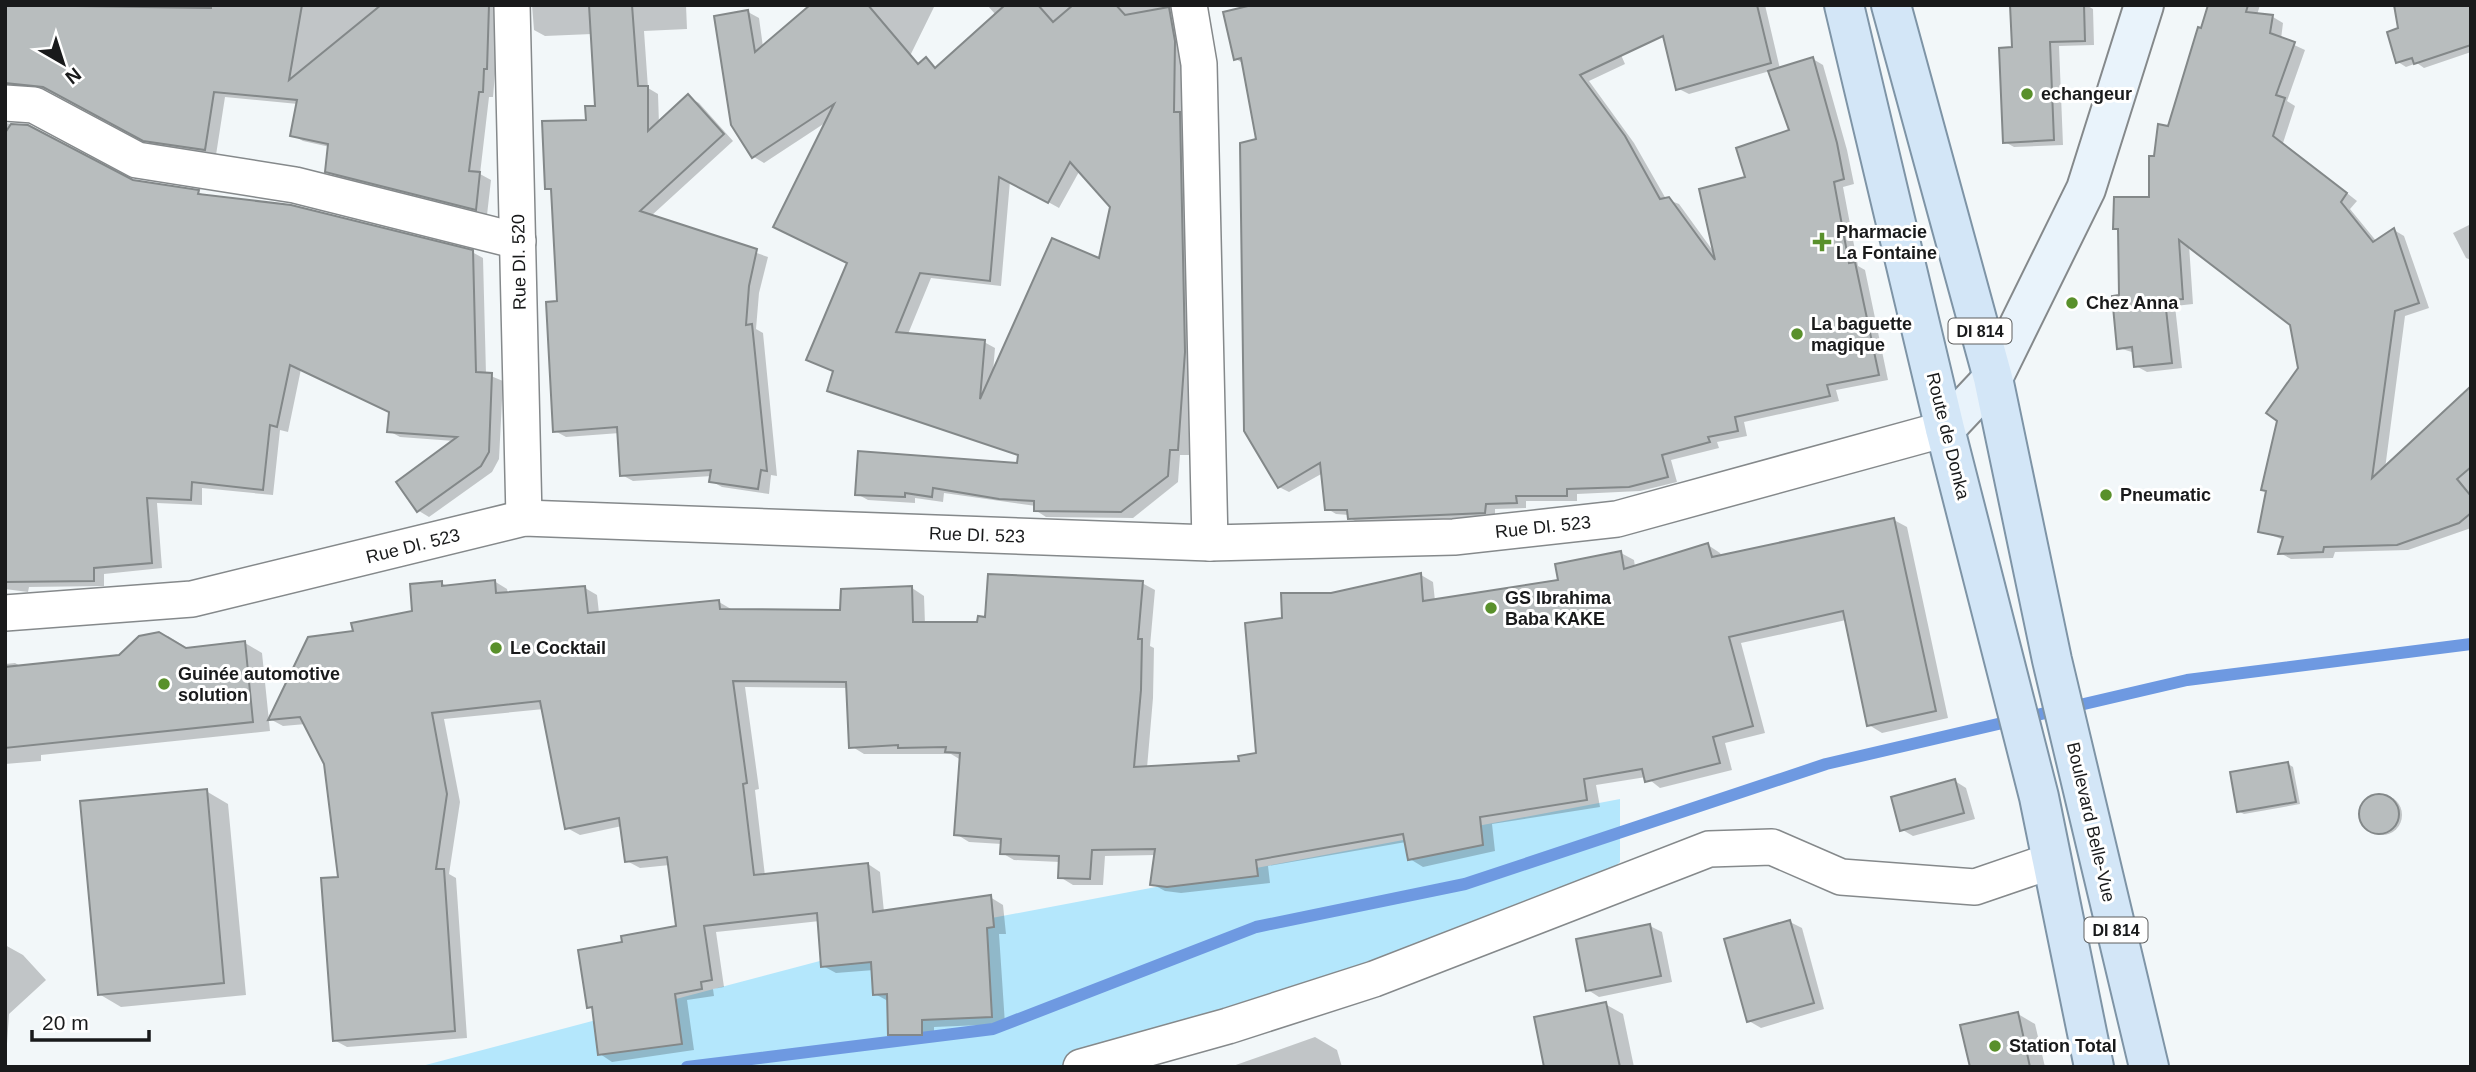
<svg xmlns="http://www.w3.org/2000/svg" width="2476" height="1072" viewBox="0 0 2476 1072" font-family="Helvetica,sans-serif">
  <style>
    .green { fill: #b4e7fc }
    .shadow { fill: #0003; fill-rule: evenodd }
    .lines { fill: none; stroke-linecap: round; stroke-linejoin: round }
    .stream { stroke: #6e99e1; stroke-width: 12 }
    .building { fill: #b8bdbe; stroke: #838889; stroke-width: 2; fill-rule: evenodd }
    .minor-casing { stroke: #85898b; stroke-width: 38 }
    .secondary-casing { stroke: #85898b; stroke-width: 42 }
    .primary-casing { stroke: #7e94a6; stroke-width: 42 }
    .minor { stroke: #fff; stroke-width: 35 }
    .secondary { stroke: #e9f3fb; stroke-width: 38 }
    .primary { stroke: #d3e6f7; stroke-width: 38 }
    .poi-dot { fill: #59902b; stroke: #fff; stroke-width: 2.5 }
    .labels { text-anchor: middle; stroke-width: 6; stroke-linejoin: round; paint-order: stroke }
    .shield { fill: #fff; stroke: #5e5f5f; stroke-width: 2 }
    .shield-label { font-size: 16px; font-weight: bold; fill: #191a1b }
    .poi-label { font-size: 18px; font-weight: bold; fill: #191a1b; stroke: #fff; text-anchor: start }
    .street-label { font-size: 18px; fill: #191a1b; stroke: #fff }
  </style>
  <rect width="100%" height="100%" fill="#f2f7f9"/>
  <polygon class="green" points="1620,799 1620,862 1549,920 1081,1067 418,1067 960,924"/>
  <g class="shadow">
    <polygon points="5,5 135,5 232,11 228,5 504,5 498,74 495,74 493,97 489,97 480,174 491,180 487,215 338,177 327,171 330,147 303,141 292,135 298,104 225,97 216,155 156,146 49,90 8,90 5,93"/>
    <polygon points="532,5 686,5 687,29 644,31 648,88 658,94 659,124 688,97 699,103 733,141 651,216 768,257 759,293 756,329 763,333 777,476 771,475 769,494 722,487 711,481 712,476 633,481 622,475 620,433 566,437 555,431 558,303 553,192 547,188 597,108 592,34 545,36 534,30"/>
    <path d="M 814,5 L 935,5 L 878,121 L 996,15 L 987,5 L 1182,5 L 1196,359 L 1189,455 L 1180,455 L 1178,482 L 1133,518 L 1046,517 L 1035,510 L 1036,506 L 944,493 L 943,502 L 915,498 L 915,503 L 868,500 L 857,494 L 1018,464 L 1020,456 L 829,391 L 835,372 L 849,263 L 828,121 L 764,163 L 754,157 L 748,12 L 759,18 L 763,47 ZM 1080,170 L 1112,207 L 1101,261 L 993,372 L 995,348 L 984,342 L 908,334 L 931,278 L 1001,286 L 1010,181 L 1059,208 Z"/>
    <polygon points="1259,5 1599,5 1625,64 1589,81 1634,143 1666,199 1679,204 1716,255 1747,178 1791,131 1770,71 1689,94 1679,89 1654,5 1765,5 1780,69 1813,59 1823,65 1847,150 1854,184 1843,187 1858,266 1865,270 1888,380 1836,390 1839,401 1744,422 1747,436 1717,442 1719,448 1671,460 1677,482 1640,491 1577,494 1577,501 1526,501 1526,508 1495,509 1495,518 1360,524 1350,518 1349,515 1336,514 1326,508 1323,473 1289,492 1279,487 1258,140 1244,64 1236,59"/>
    <polygon points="2012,5 2086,5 2093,9 2094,45 2059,46 2063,145 2014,147 2005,142 2014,49"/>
    <polygon points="2209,5 2260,5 2257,15 2273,17 2283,23 2281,39 2305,50 2287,101 2295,106 2283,143 2357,201 2350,209 2377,242 2394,230 2404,236 2429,308 2405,316 2385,469 2471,388 2471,528 2408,550 2335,552 2333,558 2291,559 2280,553 2284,540 2260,531 2300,368 2291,324 2189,245 2193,304 2175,306 2182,368 2147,372 2136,366 2135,353 2119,348 2120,231 2115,228 2150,199 2155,158 2169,127"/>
    <polygon points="2471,43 2471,52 2424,68 2417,63 2406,67 2398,62"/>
    <polygon points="5,123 28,126 133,181 198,192 206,196 472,252 483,258 486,374 503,381 499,459 492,472 429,517 419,511 454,441 400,437 389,431 391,412 301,369 288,432 280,430 273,495 202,488 202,505 157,503 162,568 104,574 104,586 29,587 28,592 5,589"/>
    <polygon points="2471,224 2471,260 2466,258 2453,233"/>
    <polygon points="1894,520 1907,527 1948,718 1882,733 1869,725 1846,620 1741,643 1765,733 1725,743 1732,770 1660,788 1646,777 1596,785 1600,807 1492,824 1495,851 1423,867 1410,859 1406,842 1268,866 1270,883 1181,893 1165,891 1152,884 1156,855 1105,856 1103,885 1073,885 1060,877 1060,862 1014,860 1002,853 1002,844 969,842 956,834 961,760 951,754 864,754 851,746 848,688 745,687 759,789 755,790 765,876 868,864 880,872 884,912 990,897 1003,905 1006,934 999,934 1005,1024 934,1027 934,1041 902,1042 889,1034 888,1001 875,994 874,970 836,973 823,966 820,921 716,932 724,987 713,989 714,996 687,1000 694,1050 612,1062 600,1054 594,1010 589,1007 624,944 678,928 670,865 640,868 627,861 622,826 580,835 567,828 544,709 444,719 460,802 449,874 456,878 467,1038 347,1047 334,1040 340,878 326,763 306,724 283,726 270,719 356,633 414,613 442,583 448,587 494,581 507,589 508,594 585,588 597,595 599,613 719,602 731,609 841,611 912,588 924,596 925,624 979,624 987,619 1142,583 1155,590 1150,646 1154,648 1153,698 1147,768 1241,763 1257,755 1283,620 1332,595 1421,575 1433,582 1435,601 1561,581 1621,553 1634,560 1635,567 1708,545 1720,553 1722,557"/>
    <polygon points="149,634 168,636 189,649 245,643 262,653 270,731 41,755 41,761 5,764 5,664 15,663 22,667 120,657"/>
    <polygon points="2288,764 2293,767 2300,804 2244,814 2238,811"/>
    <polygon points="1955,781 1966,788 1975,819 1913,836 1901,829"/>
    <polygon points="206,791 228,804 246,995 121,1007 99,994"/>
    <circle cx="2382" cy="815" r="20"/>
    <polygon points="1790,922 1802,928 1824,1009 1761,1028 1749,1021"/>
    <polygon points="1650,926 1662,932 1672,982 1599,997 1588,990"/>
    <polygon points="5,945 23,955 46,980 9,1014 6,1059"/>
    <polygon points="1605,1004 1623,1014 1634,1067 1546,1067"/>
    <polygon points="2018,1014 2035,1024 2045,1067 1972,1067"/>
    <polygon points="1315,1037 1337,1050 1342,1067 1230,1067"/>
  </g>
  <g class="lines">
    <polyline class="stream" points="687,1067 993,1029 1256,927 1465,884 1826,764 2187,680 2471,644"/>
  </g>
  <g class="building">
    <polygon points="5,5 211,8 211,5 302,5 289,80 381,5 489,5 487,69 484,69 483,92 479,92 469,171 480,172 476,210 325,172 328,144 290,136 297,100 214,92 205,150 143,141 43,87 5,83"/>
    <polygon points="589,5 632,5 638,86 648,86 648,131 688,94 724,134 640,211 757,249 749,286 746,325 752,324 767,471 761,470 758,489 709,482 711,470 620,476 617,427 553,432 546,302 557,301 551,189 545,189 542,121 586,120 585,106 595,106"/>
    <path d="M 810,5 L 868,5 L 918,64 L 926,57 L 935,68 L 1005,5 L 1038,5 L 1053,22 L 1073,5 L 1116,5 L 1125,15 L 1169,7 L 1175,41 L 1174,112 L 1180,112 L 1185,352 L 1178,450 L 1170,450 L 1168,476 L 1121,512 L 1034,511 L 1034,501 L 999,499 L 933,488 L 932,497 L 905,493 L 905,497 L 855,495 L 858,451 L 1017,463 L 1018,455 L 827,391 L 833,371 L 806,360 L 847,263 L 773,227 L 834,104 L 752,158 L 731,125 L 714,16 L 748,10 L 755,52 ZM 1070,162 L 1110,207 L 1099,258 L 1052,238 L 980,399 L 985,340 L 896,332 L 920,273 L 990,281 L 999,177 L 1048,203 Z"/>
    <polygon points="1252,5 1757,5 1771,63 1676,90 1663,36 1580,75 1625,136 1660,199 1669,197 1715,260 1699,189 1745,177 1736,148 1789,130 1768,71 1813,57 1837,143 1844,179 1834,182 1849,263 1855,262 1879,375 1827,385 1830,396 1735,417 1738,431 1708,437 1710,442 1662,455 1668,477 1629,487 1567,489 1567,496 1516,496 1517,503 1486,504 1485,513 1348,519 1347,510 1325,510 1320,463 1278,488 1244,431 1240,143 1256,139 1241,58 1234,60 1223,12"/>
    <polygon points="2010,5 2084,5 2085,41 2050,42 2054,140 2003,143 1999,48 2012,47"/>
    <polygon points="2208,5 2248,5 2246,12 2273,15 2270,33 2295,42 2276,95 2285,98 2273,136 2347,193 2341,202 2373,242 2394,228 2419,303 2395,311 2372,478 2471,386 2471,467 2457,479 2471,496 2471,513 2459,523 2397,545 2324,547 2323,552 2278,554 2283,537 2258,532 2266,491 2261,490 2277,421 2266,413 2298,368 2290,325 2179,240 2183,299 2165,300 2172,363 2134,367 2132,347 2117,349 2112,296 2119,295 2118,229 2113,229 2114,197 2149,197 2149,156 2154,156 2158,124 2168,126 2198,27 2201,28"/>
    <polygon points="2394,5 2471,5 2471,45 2414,64 2412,58 2396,63 2387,32 2398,28"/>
    <polygon points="11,124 28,125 133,180 199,190 198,194 291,205 473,250 476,372 492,373 489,452 481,466 417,512 396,482 457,437 387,432 389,412 290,365 277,427 270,425 263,490 192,482 191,500 147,498 152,563 94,568 94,581 5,582 5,133"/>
    <polygon points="1894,518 1936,711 1867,726 1843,611 1729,637 1753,726 1713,737 1720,763 1645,782 1642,769 1584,779 1587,800 1480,817 1483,845 1408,860 1403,834 1256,860 1258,876 1167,887 1150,885 1155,849 1092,850 1090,879 1058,878 1059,856 1000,854 1001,839 954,835 960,753 945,752 946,747 898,748 898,745 849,748 846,682 733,681 747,783 743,784 754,875 868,863 873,912 991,895 994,927 987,928 992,1017 922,1020 922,1035 888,1035 887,994 873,995 871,962 821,967 817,913 704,926 712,980 701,982 702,989 675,994 682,1044 598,1055 592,1007 587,1008 578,950 622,942 621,936 676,926 667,857 625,862 619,818 565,829 540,701 432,713 447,794 436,869 444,869 455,1031 333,1041 321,878 338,877 324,764 300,717 268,720 308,637 353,631 351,623 412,611 410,584 442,581 442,586 495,580 496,593 585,586 588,613 719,600 720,609 840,610 841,589 912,586 913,622 977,622 978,616 985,617 988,574 1143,581 1138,639 1142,639 1141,690 1134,767 1239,761 1238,756 1256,753 1245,623 1282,618 1281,593 1331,593 1421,573 1423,601 1558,580 1555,564 1621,551 1624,569 1708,543 1712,557"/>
    <polygon points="159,632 186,648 245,641 253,722 5,748 5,667 119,655 139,636"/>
    <polygon points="2288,762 2296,802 2237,812 2230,772"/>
    <polygon points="1955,779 1964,813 1900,831 1891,797"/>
    <polygon points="207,789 224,983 98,995 80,801"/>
    <circle cx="2379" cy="814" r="20"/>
    <polygon points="1790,920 1814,1003 1747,1022 1724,939"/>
    <polygon points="1650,924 1661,976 1586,991 1576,939"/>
    <polygon points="1606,1002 1620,1067 1544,1067 1534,1017"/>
    <polygon points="2018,1012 2030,1067 1970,1067 1960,1025"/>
  </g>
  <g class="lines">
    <defs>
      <g id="minor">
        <polyline points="512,5 524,518"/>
        <polyline points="1189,5 1199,64 1210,543"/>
        <polyline points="5,103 34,105 137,160 295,185 518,241"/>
        <polyline points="5,613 192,599 524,518 1210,543 1454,537 1617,519 1945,429"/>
        <polyline points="1081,1067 1228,1026 1374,979 1709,849 1772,847 1841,877 1975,887 2051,861"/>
      </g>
      <polyline id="secondary" points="1945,429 1993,378 2086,189 2144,5"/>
      <g id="primary">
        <polyline points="1844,5 1945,429 2039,797 2094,1067"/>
        <polyline points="1891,5 1993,378 2052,660 2149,1067"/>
      </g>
    </defs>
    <use href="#minor" class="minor-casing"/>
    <use href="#secondary" class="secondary-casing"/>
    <use href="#primary" class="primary-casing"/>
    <use href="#minor" class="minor"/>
    <use href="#secondary" class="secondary"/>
    <use href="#primary" class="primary"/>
  </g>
  <g class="poi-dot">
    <circle cx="2027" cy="94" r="7"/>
    <path d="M1818.5 231.5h7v7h7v7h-7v7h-7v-7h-7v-7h7z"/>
    <circle cx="2072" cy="303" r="7"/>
    <circle cx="1797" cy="334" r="7"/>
    <circle cx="2106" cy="495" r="7"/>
    <circle cx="1491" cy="608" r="7"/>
    <circle cx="496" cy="648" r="7"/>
    <circle cx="164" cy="684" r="7"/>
    <circle cx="1995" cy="1046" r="7"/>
  </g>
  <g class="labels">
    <g class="shield">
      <rect x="1948.5" y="318.5" width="63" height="25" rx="5"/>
      <rect x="2084.5" y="917.5" width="63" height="25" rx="5"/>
    </g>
    <g class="shield-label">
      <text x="1980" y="337">DI 814</text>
      <text x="2116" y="936">DI 814</text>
    </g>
    <g class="poi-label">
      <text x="2041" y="100">echangeur</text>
      <text x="1836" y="238">Pharmacie<tspan x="1836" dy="21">La Fontaine</tspan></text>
      <text x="2086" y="309">Chez Anna</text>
      <text x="1811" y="330">La baguette<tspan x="1811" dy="21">magique</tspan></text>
      <text x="2120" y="501">Pneumatic</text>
      <text x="1505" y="604">GS Ibrahima<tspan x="1505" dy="21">Baba KAKE</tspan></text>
      <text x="510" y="654">Le Cocktail</text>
      <text x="178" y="680">Guinée automotive<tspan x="178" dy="21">solution</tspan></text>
      <text x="2009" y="1052">Station Total</text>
    </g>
    <g class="street-label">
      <text transform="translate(519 262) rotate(-91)" y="6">Rue DI. 520</text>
      <text transform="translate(1948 436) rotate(76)" y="6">Route de Donka</text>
      <text transform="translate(1543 527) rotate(-6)" y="6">Rue DI. 523</text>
      <text transform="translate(977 535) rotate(2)" y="6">Rue DI. 523</text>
      <text transform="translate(413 546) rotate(-14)" y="6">Rue DI. 523</text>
      <text transform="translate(2091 822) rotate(77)" y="6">Boulevard Belle-Vue</text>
    </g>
  </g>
  <rect width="2476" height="1072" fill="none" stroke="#191a1b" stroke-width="14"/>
  <g transform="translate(63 63) rotate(141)" stroke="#ffffff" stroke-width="5" paint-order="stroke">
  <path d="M0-5L12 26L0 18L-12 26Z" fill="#191a1b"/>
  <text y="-10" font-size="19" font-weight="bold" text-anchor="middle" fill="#191a1b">N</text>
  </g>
  <path d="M32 1030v10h117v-10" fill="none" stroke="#191a1b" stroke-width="3.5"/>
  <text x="42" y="1030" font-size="21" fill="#191a1b" stroke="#ffffff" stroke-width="5" paint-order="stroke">20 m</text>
</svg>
